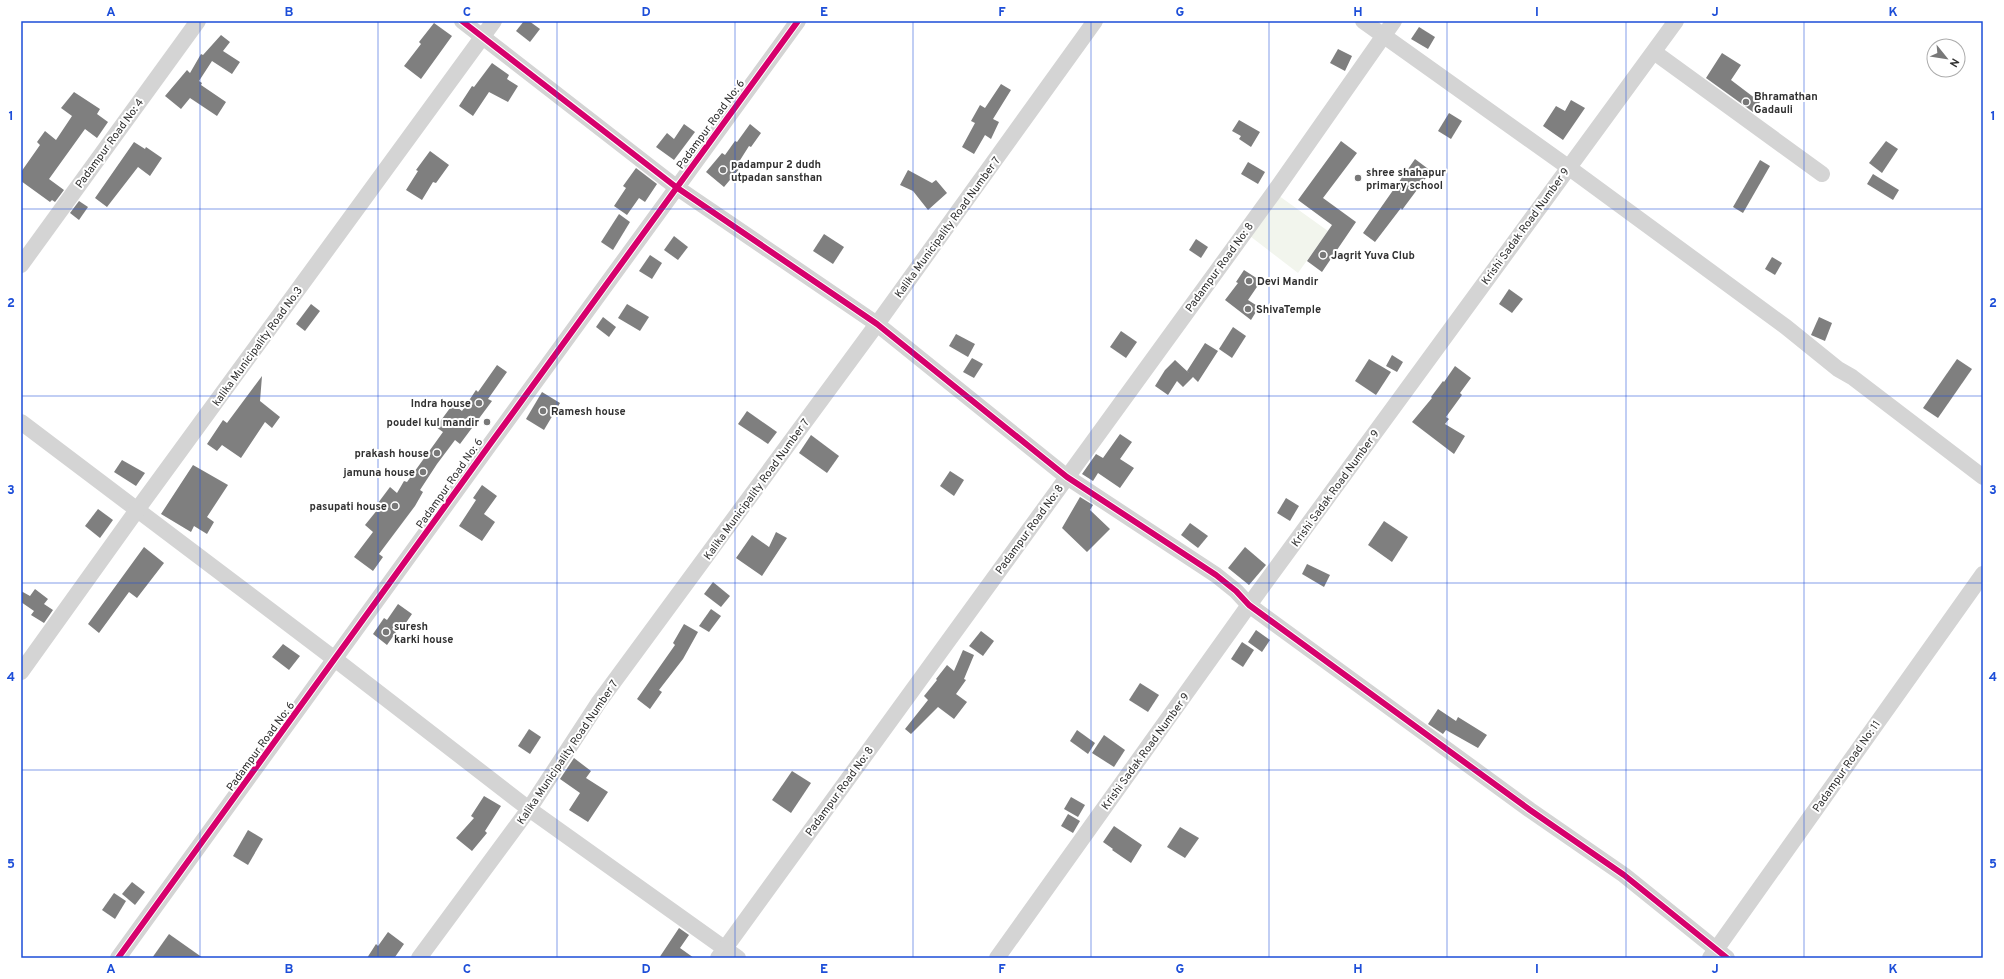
<svg xmlns="http://www.w3.org/2000/svg" width="2004" height="979" viewBox="0 0 2004 979" font-family="Overpass,sans-serif">
  <style>
    .green { fill: #f2f5ed }
    .building { fill: #7f7f7f }
    .lines { fill: none; stroke-linecap: round; stroke-linejoin: round }
    .minor { stroke: #d4d4d4; stroke-width: 16 }
    .cycleway-casing { stroke: #fff; stroke-width: 8 }
    .cycleway { stroke: #d6006c; stroke-width: 6 }
    .grid { fill: none; stroke: #1d4ed8; stroke-width: 1; stroke-opacity: 0.55 }
    .poi-dot { fill: #787878; stroke: #fff; stroke-width: 1.5 }
    .labels { text-anchor: middle; stroke-width: 4; stroke-linejoin: round; paint-order: stroke }
    .poi-label { font-size: 11px; font-weight: bold; fill: #303030; stroke: #fff; text-anchor: start }
    .street-label { font-size: 11px; fill: #303030; stroke: #fff }
    .neatline { fill: none; stroke: #1d4ed8; stroke-width: 1.5 }
    .grid-label { font-size: 13px; text-anchor: middle; font-weight: bold; fill: #1d4ed8 }
  </style>
  <rect width="100%" height="100%" fill="#fff"/>
  <polygon class="green" points="1275,193 1328,231 1298,273 1246,233"/>
  <g class="building">
    <polygon points="524,21 529,21 540,29 530,42 516,31"/>
    <polygon points="434,23 452,36 421,79 404,66 421,44 419,42"/>
    <polygon points="1419,27 1435,37 1428,49 1411,39"/>
    <polygon points="221,35 230,42 223,51 240,62 232,74 212,61 199,81 202,83 201,85 226,102 217,116 190,98 181,109 165,96 187,70 190,73 201,54 203,55"/>
    <polygon points="1338,49 1352,56 1345,71 1330,63"/>
    <polygon points="1722,53 1741,65 1731,80 1760,102 1753,112 1706,78"/>
    <polygon points="492,63 509,75 507,79 518,86 508,102 489,92 473,116 459,106 472,86 474,87"/>
    <polygon points="1001,84 1011,90 993,119 999,122 991,139 985,135 974,154 962,147 975,123 971,121 980,105 985,108"/>
    <polygon points="74,92 100,109 97,114 108,122 97,138 85,129 49,179 64,190 55,202 52,200 50,202 21,181 21,172 40,145 37,142 45,131 56,140 72,116 61,108"/>
    <polygon points="1571,100 1585,108 1563,140 1543,126 1556,106 1565,111"/>
    <polygon points="1449,113 1462,121 1451,139 1438,131"/>
    <polygon points="1239,120 1260,132 1251,147 1239,139 1241,136 1232,131"/>
    <polygon points="684,124 695,132 674,160 656,147 667,133 674,139"/>
    <polygon points="750,124 761,133 751,147 749,146 737,165 740,168 724,187 706,172 722,153 725,155 735,141 737,142"/>
    <polygon points="1341,141 1357,153 1323,198 1356,222 1322,272 1307,261 1332,225 1298,200"/>
    <polygon points="1886,141 1898,149 1882,173 1869,163"/>
    <polygon points="134,142 145,149 146,147 162,158 150,176 138,167 107,207 95,198"/>
    <polygon points="430,151 449,165 436,183 433,182 422,200 406,190 418,171 416,170"/>
    <polygon points="1415,159 1431,171 1402,210 1401,208 1375,242 1363,233"/>
    <polygon points="1760,160 1770,166 1743,213 1733,207"/>
    <polygon points="1248,162 1265,172 1258,184 1241,174"/>
    <polygon points="636,168 657,184 645,202 639,198 627,215 614,206 626,188 623,186"/>
    <polygon points="908,170 932,183 936,180 947,193 928,210 913,191 900,185"/>
    <polygon points="1873,174 1899,190 1893,200 1867,184"/>
    <polygon points="79,201 88,207 79,220 70,213"/>
    <polygon points="619,214 630,222 613,250 601,242"/>
    <polygon points="824,234 844,247 833,264 813,251"/>
    <polygon points="674,236 688,247 678,260 664,250"/>
    <polygon points="1196,239 1208,247 1201,258 1189,250"/>
    <polygon points="650,255 662,263 652,279 639,271"/>
    <polygon points="1772,257 1782,263 1775,275 1765,269"/>
    <polygon points="1244,270 1261,281 1248,300 1259,307 1251,320 1225,300 1238,283 1236,282"/>
    <polygon points="1509,289 1523,299 1512,313 1499,304"/>
    <polygon points="311,304 320,311 305,331 296,324"/>
    <polygon points="627,304 649,317 640,331 618,318"/>
    <polygon points="603,317 616,327 609,337 596,327"/>
    <polygon points="1819,317 1832,323 1825,341 1811,335"/>
    <polygon points="1233,327 1246,336 1232,358 1219,349"/>
    <polygon points="1121,331 1137,342 1126,358 1110,347"/>
    <polygon points="956,334 975,344 968,357 949,346"/>
    <polygon points="1205,343 1218,351 1198,382 1193,377 1183,387 1177,381 1168,395 1155,386 1165,370 1175,360 1189,373 1187,371"/>
    <polygon points="1392,355 1403,362 1397,372 1386,366"/>
    <polygon points="972,358 983,364 974,378 963,372"/>
    <polygon points="1369,359 1391,372 1376,395 1355,381"/>
    <polygon points="1957,359 1972,369 1938,418 1923,408"/>
    <polygon points="497,365 507,372 488,399 492,401 460,444 455,440 437,464 420,490 423,492 415,506 379,554 383,557 373,571 354,557 373,532 365,525 378,509 375,507 390,487 397,493 404,481 407,482 443,432 436,427 453,404 462,411 476,390 478,392"/>
    <polygon points="1455,366 1471,378 1460,393 1462,395 1446,417 1449,419 1445,424 1465,436 1454,454 1412,422 1432,398 1431,397 1443,381 1444,382"/>
    <polygon points="262,376 260,401 280,417 272,428 265,422 241,458 222,445 217,451 207,444 223,420 227,423"/>
    <polygon points="542,392 560,403 544,430 526,419"/>
    <polygon points="747,411 777,432 768,444 738,424"/>
    <polygon points="1120,434 1132,442 1120,459 1134,468 1120,488 1098,473 1093,481 1082,474 1096,454 1103,458"/>
    <polygon points="811,435 839,456 827,473 799,453"/>
    <polygon points="122,460 145,473 136,486 114,472"/>
    <polygon points="193,465 228,485 207,517 214,522 207,534 194,526 191,532 161,514"/>
    <polygon points="950,471 964,480 954,496 940,486"/>
    <polygon points="482,485 497,496 484,514 495,522 482,541 459,526 476,500 473,498"/>
    <polygon points="1080,497 1093,505 1090,510 1110,529 1087,552 1062,528"/>
    <polygon points="1286,498 1299,506 1290,521 1277,513"/>
    <polygon points="98,509 113,520 100,538 85,526"/>
    <polygon points="1384,521 1408,537 1392,562 1368,545"/>
    <polygon points="1190,523 1208,536 1198,548 1181,535"/>
    <polygon points="776,532 787,538 762,576 736,558 752,535 769,547"/>
    <polygon points="144,547 164,563 137,598 129,592 99,633 88,624"/>
    <polygon points="1245,547 1266,565 1249,585 1228,568"/>
    <polygon points="1307,564 1330,575 1324,587 1302,574"/>
    <polygon points="713,582 730,596 721,607 704,594"/>
    <polygon points="35,589 48,599 44,604 53,610 44,623 31,615 34,611 21,602 21,591 30,596"/>
    <polygon points="398,604 412,614 403,627 401,625 387,645 373,634 384,618 387,620"/>
    <polygon points="711,609 721,616 709,632 699,626"/>
    <polygon points="684,624 698,632 683,659 659,690 662,692 650,709 637,699 675,645 673,643"/>
    <polygon points="1256,630 1270,640 1262,652 1248,642"/>
    <polygon points="981,631 994,641 983,656 969,646"/>
    <polygon points="1242,642 1254,650 1243,667 1231,659"/>
    <polygon points="283,644 300,656 289,670 272,657"/>
    <polygon points="963,650 974,655 964,679 966,680 956,694 967,702 954,719 938,707 911,734 905,729 928,700 924,696 937,680 936,679 947,665 954,671"/>
    <polygon points="1140,683 1159,695 1148,712 1129,700"/>
    <polygon points="1438,709 1456,721 1458,717 1487,735 1478,748 1446,730 1443,734 1428,724"/>
    <polygon points="529,729 541,737 530,754 518,746"/>
    <polygon points="1077,730 1095,743 1088,754 1070,741"/>
    <polygon points="1104,735 1125,750 1114,767 1092,753"/>
    <polygon points="574,758 591,771 586,778 608,792 588,822 569,810 580,793 560,779"/>
    <polygon points="792,771 811,783 791,813 772,800"/>
    <polygon points="484,796 501,806 485,831 487,833 472,851 456,838 474,818 471,816"/>
    <polygon points="1071,797 1085,805 1078,817 1064,809"/>
    <polygon points="1068,814 1080,821 1073,833 1061,826"/>
    <polygon points="1114,826 1142,845 1131,863 1112,850 1113,849 1103,842"/>
    <polygon points="1180,827 1199,838 1185,858 1167,847"/>
    <polygon points="248,830 263,839 248,865 233,856"/>
    <polygon points="132,882 145,892 135,905 122,894"/>
    <polygon points="114,893 126,901 115,919 102,910"/>
    <polygon points="679,928 689,935 680,948 694,958 659,958"/>
    <polygon points="388,932 404,944 395,957 396,958 367,958 376,944 378,946"/>
    <polygon points="169,934 203,958 152,958"/>
  </g>
  <g class="lines">
    <g class="minor">
      <polyline points="462,21 676,187 877,324 1067,477 1216,575 1236,591 1249,605 1530,810 1624,875 1727,958"/>
      <polyline points="1363,21 1568,167 1786,327 1838,369 1852,377 1983,477"/>
      <polyline points="1654,52 1822,174"/>
      <polyline points="21,265 198,21"/>
      <polyline points="21,422 336,660 529,809 738,958"/>
      <polyline points="21,672 137,510 494,21"/>
      <path d="M 118,958 C 346,646 569,332 798,21"/>
      <polyline points="419,958 529,809 599,702 877,324 1095,21"/>
      <polyline points="718,958 1272,195 1394,21"/>
      <polyline points="997,958 1249,605 1676,21"/>
      <polyline points="1710,958 1983,574"/>
    </g>
    <defs>
      <g id="cycleway">
        <polyline points="462,21 676,187 877,324 1067,477 1216,575 1236,591 1249,605 1530,810 1624,875 1727,958"/>
        <path d="M 118,958 C 346,646 569,332 798,21"/>
      </g>
    </defs>
    <use href="#cycleway" class="cycleway-casing"/>
    <use href="#cycleway" class="cycleway"/>
  </g>
  <path class="grid" d="M 200,21 L 200,958M 378,21 L 378,958M 557,21 L 557,958M 735,21 L 735,958M 913,21 L 913,958M 1091,21 L 1091,958M 1269,21 L 1269,958M 1447,21 L 1447,958M 1626,21 L 1626,958M 1804,21 L 1804,958M 21,209 L 1983,209M 21,396 L 1983,396M 21,583 L 1983,583M 21,770 L 1983,770"/>
  <g class="poi-dot">
    <circle cx="1746" cy="102" r="4"/>
    <circle cx="723" cy="170" r="4"/>
    <circle cx="1358" cy="178" r="4"/>
    <circle cx="1323" cy="255" r="4"/>
    <circle cx="1249" cy="281" r="4"/>
    <circle cx="1248" cy="309" r="4"/>
    <circle cx="479" cy="403" r="4"/>
    <circle cx="543" cy="411" r="4"/>
    <circle cx="487" cy="422" r="4"/>
    <circle cx="437" cy="453" r="4"/>
    <circle cx="423" cy="472" r="4"/>
    <circle cx="395" cy="506" r="4"/>
    <circle cx="386" cy="632" r="4"/>
  </g>
  <g class="labels">
    <g class="poi-label">
      <text x="1754" y="100">Bhramathan<tspan x="1754" dy="13">Gadauli</tspan></text>
      <text x="731" y="168">padampur 2 dudh<tspan x="731" dy="13">utpadan sansthan</tspan></text>
      <text x="1366" y="176">shree shahapur<tspan x="1366" dy="13">primary school</tspan></text>
      <text x="1331" y="259">Jagrit Yuva Club</text>
      <text x="1257" y="285">Devi Mandir</text>
      <text x="1256" y="313">ShivaTemple</text>
      <text x="471" y="407" text-anchor="end">Indra house</text>
      <text x="551" y="415">Ramesh house</text>
      <text x="479" y="426" text-anchor="end">poudel kul mandir</text>
      <text x="429" y="457" text-anchor="end">prakash house</text>
      <text x="415" y="476" text-anchor="end">jamuna house</text>
      <text x="387" y="510" text-anchor="end">pasupati house</text>
      <text x="394" y="630">suresh<tspan x="394" dy="13">karki house</tspan></text>
    </g>
    <g class="street-label">
      <text transform="translate(710 124) rotate(-54)" y="4">Padampur Road No: 6</text>
      <text transform="translate(109 143) rotate(-54)" y="4">Padampur Road No: 4</text>
      <text transform="translate(1525 226) rotate(-54)" y="4">Krishi Sadak Road Number 9</text>
      <text transform="translate(947 227) rotate(-54)" y="4">Kalika Municipality Road Number 7</text>
      <text transform="translate(1219 267) rotate(-54)" y="4">Padampur Road No: 8</text>
      <text transform="translate(257 346) rotate(-54)" y="4">kalika Municipality Road No.3</text>
      <text transform="translate(449 483) rotate(-55)" y="4">Padampur Road No: 6</text>
      <text transform="translate(1335 488) rotate(-54)" y="4">Krishi Sadak Road Number 9</text>
      <text transform="translate(756 489) rotate(-54)" y="4">Kalika Municipality Road Number 7</text>
      <text transform="translate(1029 529) rotate(-54)" y="4">Padampur Road No: 8</text>
      <text transform="translate(260 746) rotate(-54)" y="4">Padampur Road No: 6</text>
      <text transform="translate(1145 751) rotate(-54)" y="4">Krishi Sadak Road Number 9</text>
      <text transform="translate(567 752) rotate(-56)" y="4">Kalika Municipality Road Number 7</text>
      <text transform="translate(1846 766) rotate(-55)" y="4">Padampur Road No: 11</text>
      <text transform="translate(839 791) rotate(-54)" y="4">Padampur Road No: 8</text>
    </g>
  </g>
  <rect width="2004" height="979" fill="none" stroke="#ffffff" stroke-width="44"/>
  <g transform="translate(1946 58) rotate(120)"><circle r="19" fill="#ffffff" stroke="#acacac"/>
  <path d="M0-3L7 15L0 10L-7 15Z" fill="#787878"/>
  <text y="-6" font-size="11" font-weight="bold" text-anchor="middle" fill="#303030">N</text>
  </g>
  <rect x="22" y="22" width="1960" height="935" class="neatline"/>
  <g class="grid-label">
    <text x="111" y="16">A</text>
    <text x="289" y="16">B</text>
    <text x="467" y="16">C</text>
    <text x="646" y="16">D</text>
    <text x="824" y="16">E</text>
    <text x="1002" y="16">F</text>
    <text x="1180" y="16">G</text>
    <text x="1358" y="16">H</text>
    <text x="1537" y="16">I</text>
    <text x="1715" y="16">J</text>
    <text x="1893" y="16">K</text>
    <text x="11" y="120">1</text>
    <text x="1993" y="120">1</text>
    <text x="11" y="307">2</text>
    <text x="1993" y="307">2</text>
    <text x="11" y="494">3</text>
    <text x="1993" y="494">3</text>
    <text x="11" y="681">4</text>
    <text x="1993" y="681">4</text>
    <text x="11" y="868">5</text>
    <text x="1993" y="868">5</text>
    <text x="111" y="973">A</text>
    <text x="289" y="973">B</text>
    <text x="467" y="973">C</text>
    <text x="646" y="973">D</text>
    <text x="824" y="973">E</text>
    <text x="1002" y="973">F</text>
    <text x="1180" y="973">G</text>
    <text x="1358" y="973">H</text>
    <text x="1537" y="973">I</text>
    <text x="1715" y="973">J</text>
    <text x="1893" y="973">K</text>
  </g>
</svg>
